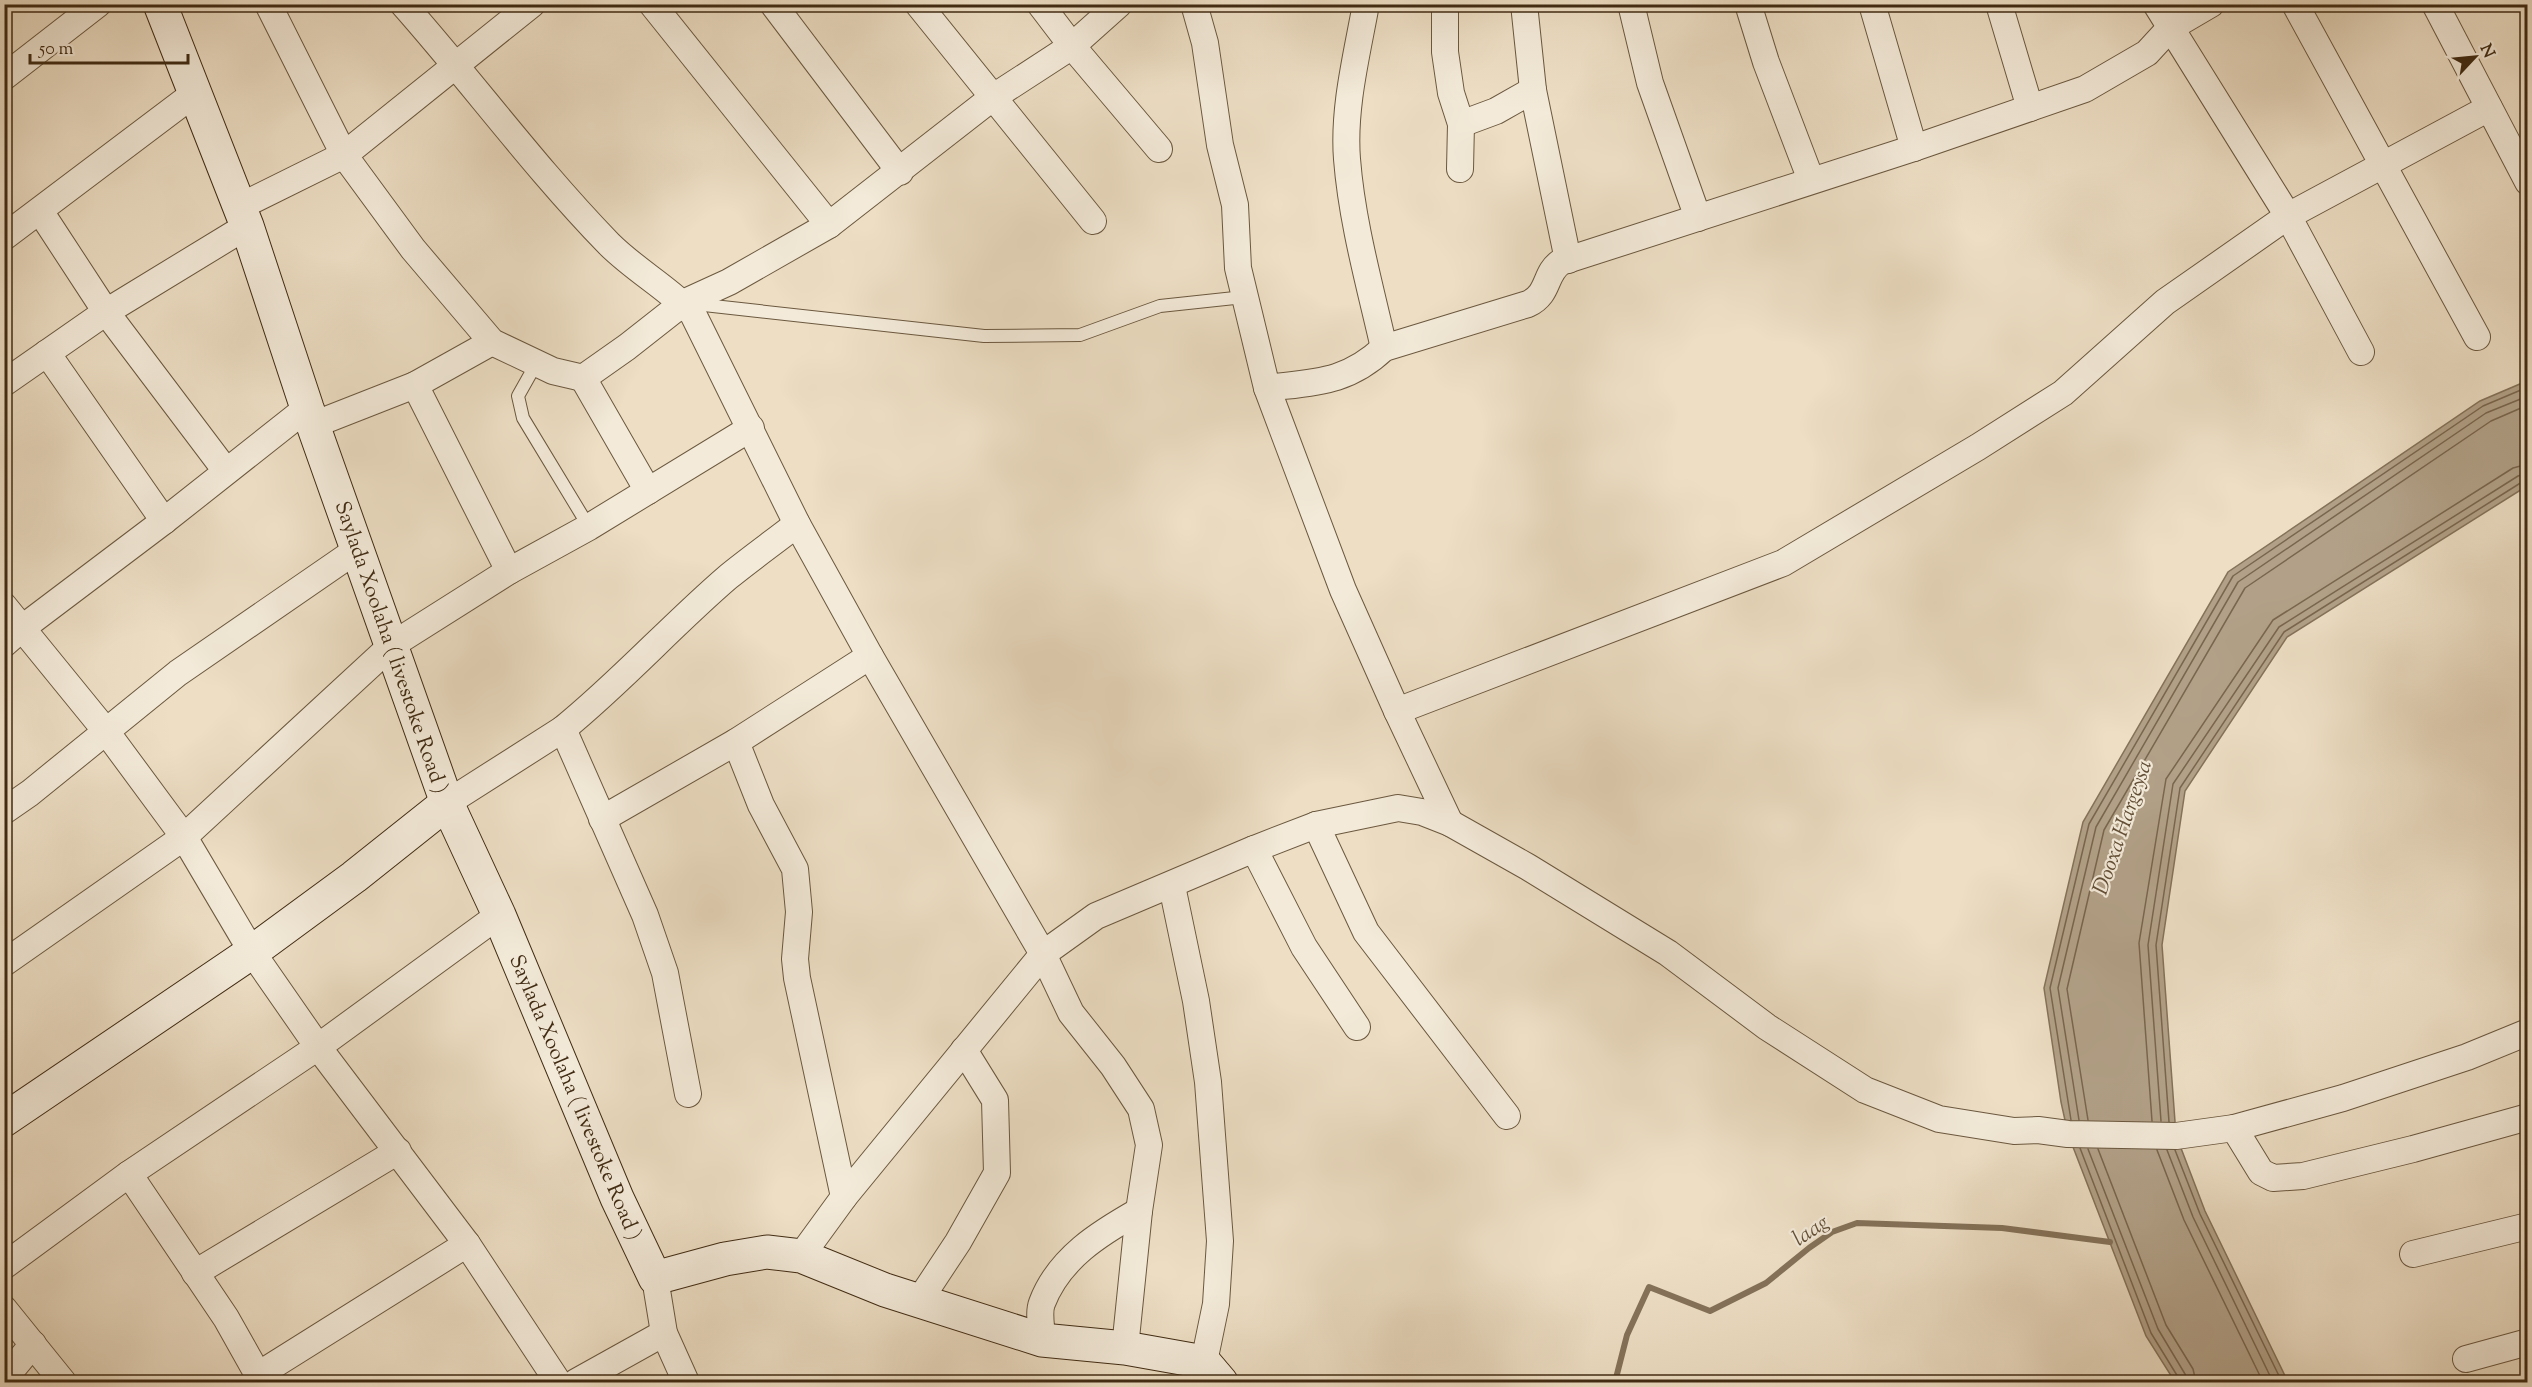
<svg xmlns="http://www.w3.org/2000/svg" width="2532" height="1387" viewBox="0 0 2532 1387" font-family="'Sorts Mill Goudy',serif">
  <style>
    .water { fill: #b2a188; stroke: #847259; stroke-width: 1.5 }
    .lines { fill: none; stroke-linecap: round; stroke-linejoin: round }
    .shore { stroke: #79664e; stroke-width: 1.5 }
    .stream { stroke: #847259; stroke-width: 6 }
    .lane-casing { stroke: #6b583f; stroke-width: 14 }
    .street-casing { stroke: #6b583f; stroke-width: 28 }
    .secondary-casing { stroke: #402b13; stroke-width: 35 }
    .lane { stroke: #f3ead9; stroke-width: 12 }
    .street { stroke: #f3ead9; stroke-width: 26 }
    .secondary { stroke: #f3ead9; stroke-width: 33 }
    .labels { text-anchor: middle; stroke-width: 4.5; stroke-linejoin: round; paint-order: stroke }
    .street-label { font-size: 21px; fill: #402b13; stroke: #f3ead9 }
    .water-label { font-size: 22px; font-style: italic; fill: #624e36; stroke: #f3ead9 }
  </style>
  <rect width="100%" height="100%" fill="#eddec4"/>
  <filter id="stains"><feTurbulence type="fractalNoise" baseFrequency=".00333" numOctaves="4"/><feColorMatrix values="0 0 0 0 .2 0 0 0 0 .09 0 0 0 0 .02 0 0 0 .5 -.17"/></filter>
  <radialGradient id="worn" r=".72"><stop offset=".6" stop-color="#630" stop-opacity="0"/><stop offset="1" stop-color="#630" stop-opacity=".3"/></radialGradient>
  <polygon class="water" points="2527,381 2527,486 2287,637 2185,791 2162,945 2176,1135 2205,1211 2288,1382 2175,1382 2146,1336 2068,1134 2061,1102 2044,988 2083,822 2228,572 2480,401"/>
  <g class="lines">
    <g class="shore">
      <polyline points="2071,1120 2050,988 2089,824 2233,576 2483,406 2528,387"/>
      <polyline points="2079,1120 2058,988 2096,827 2238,582 2486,413 2528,396"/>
      <polyline points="2088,1120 2067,989 2104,830 2245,588 2491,421 2528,405"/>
      <polyline points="2152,1121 2139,943 2166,779 2273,620 2513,468 2528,464"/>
      <polyline points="2161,1121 2148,945 2173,784 2279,627 2518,476 2528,473"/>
      <polyline points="2169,1122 2156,945 2180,788 2284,632 2522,482 2528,481"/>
      <polyline points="2080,1148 2151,1333 2178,1377 2179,1382"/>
      <polyline points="2088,1149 2158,1329 2185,1374 2187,1382"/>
      <polyline points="2098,1149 2166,1325 2193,1369 2196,1382"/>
      <polyline points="2157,1150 2184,1220 2263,1382"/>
      <polyline points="2167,1150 2193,1217 2273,1382"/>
      <polyline points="2175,1150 2200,1214 2282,1382"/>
    </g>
    <polyline class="stream" points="1615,1382 1627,1335 1649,1287 1710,1311 1766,1283 1809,1248 1832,1232 1857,1223 2002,1228 2110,1242"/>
    <defs>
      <g id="lane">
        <polyline points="695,304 984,336 1080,335 1160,306 1244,297"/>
        <polyline points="536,364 518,396 523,418 589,527"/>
      </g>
      <g id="street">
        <polyline points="268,4 344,155 413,249 492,342 553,371 583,378 627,347 683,303 729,282 829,225 992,98 1072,46 1119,4"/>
        <path d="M 403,4 C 473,83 535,168 609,244 C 635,270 668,288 693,314 L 797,524 L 870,656 L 1043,954 L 1071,1013 L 1113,1066 L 1141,1109 L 1149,1145 L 1139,1211 L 1125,1348"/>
        <polyline points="652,4 829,225"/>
        <polyline points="773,4 900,172"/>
        <polyline points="918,4 1093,221"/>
        <polyline points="1040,4 1072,46 1159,149"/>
        <path d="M 1194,4 L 1205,43 L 1220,145 L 1235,205 L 1238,268 L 1267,388 C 1315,382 1347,383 1384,348 L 1528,304 C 1550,294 1544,273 1561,262 L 1914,148 L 2085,89 L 2147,53 L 2170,28 L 2211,4"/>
        <path d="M 1366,4 C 1357,54 1343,108 1347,159 C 1352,223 1370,286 1384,348"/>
        <polyline points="1445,4 1445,52 1451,93 1461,124 1460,169"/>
        <polyline points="1524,4 1533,90 1568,260"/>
        <polyline points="1631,4 1650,83 1698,218"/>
        <polyline points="1748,4 1766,62 1811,180"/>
        <polyline points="1872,4 1914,148"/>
        <polyline points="1999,4 2030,108"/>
        <polyline points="2156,4 2288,216 2361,352"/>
        <polyline points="2295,4 2477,337"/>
        <polyline points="2435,4 2528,182"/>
        <polyline points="4,77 98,4"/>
        <polyline points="1461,124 1496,111 1533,90"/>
        <polyline points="239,207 344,155 532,4"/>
        <polyline points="40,211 106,312 226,471"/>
        <polyline points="4,237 195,93"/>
        <polyline points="47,353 164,521"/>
        <polyline points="583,378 648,491"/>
        <polyline points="4,383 106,312 247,226"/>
        <polyline points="415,385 509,571"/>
        <polyline points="1267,388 1343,590 1397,711 1450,823"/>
        <polyline points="313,425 415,385 492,342"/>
        <polyline points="4,606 105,730 184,837 252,952 318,1047 467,1244 558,1382"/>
        <polyline points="4,644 21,629 164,521 307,408"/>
        <polyline points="1397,711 1783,563 1978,447 2063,393 2165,302 2288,216 2489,108"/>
        <polyline points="736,742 761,805 795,869 799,912 795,959 797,978 844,1197"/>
        <polyline points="447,803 563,729"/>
        <polyline points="4,811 30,793 178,673 358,549"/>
        <polyline points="602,819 736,742 870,656"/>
        <polyline points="1316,825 1366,932 1507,1116"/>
        <polyline points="1254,849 1304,947 1357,1027"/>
        <polyline points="1172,886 1196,1001 1208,1082 1220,1241 1216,1304 1204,1362"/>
        <polyline points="4,963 184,837 392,645 509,571 589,527 751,428"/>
        <path d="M 688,1094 L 665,973 L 645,915 L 563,729 C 621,682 671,626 728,577 C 750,559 774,542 797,524"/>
        <polyline points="2234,1128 2261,1172 2273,1178 2303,1176 2413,1149 2528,1117"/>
        <polyline points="129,1174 226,1318 262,1382"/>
        <polyline points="2413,1254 2528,1226"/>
        <polyline points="801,1256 844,1197 1043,954 1096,916 1254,849 1316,825 1398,808 1422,812 1450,823 1528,867 1668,953 1767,1027 1865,1090 1939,1119 2014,1131 2038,1130 2068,1134 2176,1136 2234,1128 2343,1098 2467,1057 2528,1032"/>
        <polyline points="4,1266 129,1174 318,1047 499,915"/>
        <polyline points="195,1273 398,1151"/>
        <polyline points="655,1278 664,1333 686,1382"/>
        <polyline points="919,1301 958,1242 997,1173 995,1100 964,1050"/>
        <polyline points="4,1309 63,1382"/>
        <path d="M 1042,1340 C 1042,1329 1038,1313 1042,1303 C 1059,1258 1100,1233 1139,1211"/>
        <polyline points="2466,1359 2528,1342"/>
        <polyline points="258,1375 467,1244"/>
        <polyline points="4,1379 33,1344"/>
        <polyline points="576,1382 664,1333"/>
      </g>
      <g id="secondary">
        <polyline points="160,4 247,226 307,408 447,803 499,915 617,1198 655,1278 725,1259 767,1252 801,1256 885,1290 1042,1340 1125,1348 1204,1362 1221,1382"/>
        <polyline points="4,1120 252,952 354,877 447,803"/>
      </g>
    </defs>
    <use href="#lane" class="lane-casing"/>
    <use href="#street" class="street-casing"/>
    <use href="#secondary" class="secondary-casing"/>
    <use href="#lane" class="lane"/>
    <use href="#street" class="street"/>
    <use href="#secondary" class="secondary"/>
  </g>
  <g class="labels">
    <g class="street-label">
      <text transform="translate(392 647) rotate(71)" y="7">Saylada Xoolaha ( livestoke Road )</text>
      <text transform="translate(576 1097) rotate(67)" y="7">Saylada Xoolaha ( livestoke Road )</text>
    </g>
    <g class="water-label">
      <text transform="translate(2121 827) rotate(-71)" y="8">Dooxa Hargeysa</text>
      <text transform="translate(1810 1229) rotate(-34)" y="8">laag</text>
    </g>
  </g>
  <rect width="2532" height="1387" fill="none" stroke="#eddec4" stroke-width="24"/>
  <rect x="6" y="6" width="2520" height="1375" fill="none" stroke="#402b13" stroke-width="3"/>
  <rect x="12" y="12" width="2508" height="1363" fill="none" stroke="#402b13" stroke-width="1.5"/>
  <g transform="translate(2475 57) rotate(64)" stroke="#f3ead9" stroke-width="4.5" paint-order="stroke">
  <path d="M0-4.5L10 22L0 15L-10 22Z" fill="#402b13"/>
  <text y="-9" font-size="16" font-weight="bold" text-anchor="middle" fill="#402b13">N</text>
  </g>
  <path d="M30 54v9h158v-9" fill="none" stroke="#402b13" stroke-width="3"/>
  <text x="39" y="54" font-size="18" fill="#402b13" stroke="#f3ead9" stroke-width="4.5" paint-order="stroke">50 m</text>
  <rect width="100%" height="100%" filter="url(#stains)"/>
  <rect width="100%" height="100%" fill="url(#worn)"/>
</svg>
